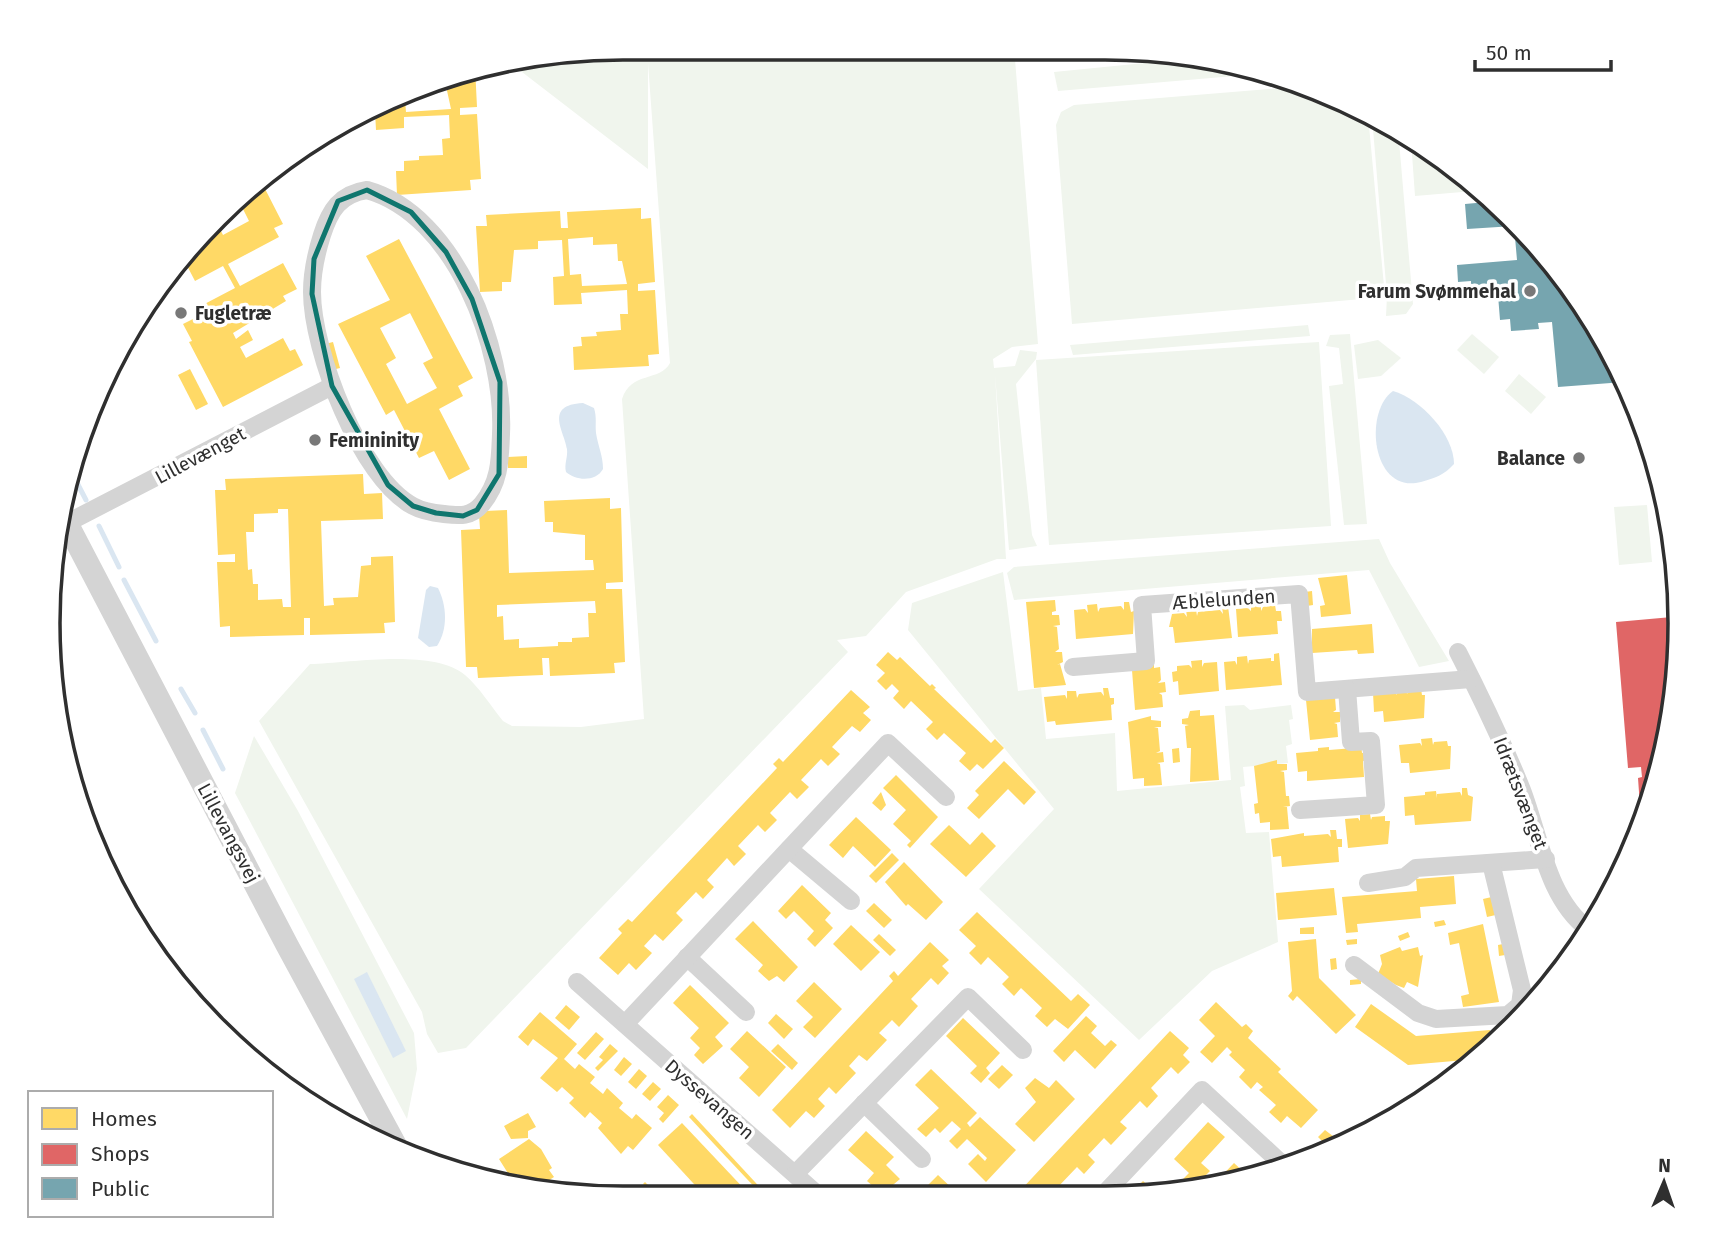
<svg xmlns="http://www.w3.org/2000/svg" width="1727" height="1245" viewBox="0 0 1727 1245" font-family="'Fira Sans',sans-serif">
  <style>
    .green { fill: #f0f5ed }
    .water { fill: #dae6f1 }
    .homes { fill: #ffd966; fill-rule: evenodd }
    .shops { fill: #e06666 }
    .public { fill: #76a5af }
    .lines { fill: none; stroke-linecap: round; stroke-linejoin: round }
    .stream { stroke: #dae6f1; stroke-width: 5 }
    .minor { stroke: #d4d4d4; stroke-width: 18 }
    .tertiary { stroke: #d4d4d4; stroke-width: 23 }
    .marked { fill: none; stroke: #0f766e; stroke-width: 5; stroke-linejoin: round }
    .poi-dot { fill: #787878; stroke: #fff; stroke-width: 2.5 }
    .labels { text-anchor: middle; stroke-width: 7; stroke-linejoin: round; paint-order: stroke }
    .poi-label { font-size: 19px; font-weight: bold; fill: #2f2f2f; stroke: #fff; text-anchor: end }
    .street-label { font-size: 19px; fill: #2f2f2f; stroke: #fff }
    .rim { fill: none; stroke: #2f2f2f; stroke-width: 3.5 }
  </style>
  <rect width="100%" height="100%" fill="#fff"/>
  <g class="green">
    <path d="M 623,47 L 1014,47 L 1038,344 L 1012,347 L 993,359 L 994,368 L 1015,366 L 1020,350 L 1037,352 L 1036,359 L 1016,384 L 1032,535 L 1037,546 L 1009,550 L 995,374 L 1006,559 L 997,559 L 906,592 L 866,636 L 837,640 L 848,652 L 466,1048 L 438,1053 L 427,1034 L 422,1012 L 259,721 L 310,664 C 349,663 434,648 465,675 C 479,687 491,706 503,721 L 512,726 L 581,727 L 644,719 L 622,399 C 631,371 660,382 670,363 L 648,63 L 648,169 L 509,62 Z"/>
    <polygon points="1205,57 1217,58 1258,74 1058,91 1054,72"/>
    <polygon points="1294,87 1368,115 1385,297 1072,324 1056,125 1061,112 1074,105"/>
    <polygon points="1372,117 1398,129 1413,304 1406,314 1386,316 1387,296"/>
    <polygon points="1411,140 1474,191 1415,196"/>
    <polygon points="1308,325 1310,336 1073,355 1070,345"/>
    <polygon points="1350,334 1367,524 1344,525 1329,386 1343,384 1339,348 1326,346 1330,335"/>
    <polygon points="1472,334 1499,357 1484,374 1457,350"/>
    <polygon points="1378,340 1401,358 1381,376 1358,379 1354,345"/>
    <polygon points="1319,342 1331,526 1049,545 1036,360"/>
    <polygon points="1519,374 1546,397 1531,414 1505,391"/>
    <polygon points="1647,505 1652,562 1619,565 1614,507"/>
    <polygon points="1379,539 1390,563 1449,661 1419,667 1369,570 1014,600 1007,573 1014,567"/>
    <polygon points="1003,572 1018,691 1041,688 1046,739 1115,733 1117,791 1231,780 1225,706 1244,705 1250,710 1291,705 1293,719 1289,720 1292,744 1286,746 1288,763 1243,767 1245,786 1240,787 1246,833 1269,832 1278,942 1212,971 1139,1040 979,889 1054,809 908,630 912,603"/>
    <polygon points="254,736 298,811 414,1033 417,1069 407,1119 235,793"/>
  </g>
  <g class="water">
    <path d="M 1393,391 C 1421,399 1454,435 1454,464 C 1444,475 1435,478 1421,482 C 1372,495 1363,412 1393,391 Z"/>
    <path d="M 583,403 L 594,408 C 597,418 595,424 596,433 C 598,446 603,456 603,469 C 596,482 576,481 566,472 C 564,464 568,457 567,449 C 565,432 543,405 583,403 Z"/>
    <path d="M 430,586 L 438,588 C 447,606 448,629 437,646 L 429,647 L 418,638 L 426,590 Z"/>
    <polygon points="367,972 406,1051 393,1058 354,979"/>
  </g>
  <g class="homes">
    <polygon points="475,67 477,107 460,108 460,115 477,114 481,179 470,180 471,190 397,195 396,171 404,171 404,161 419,160 419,156 443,155 442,139 450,138 449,115 404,117 404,128 376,130 375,111 405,100 406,112 451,109 446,86 441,86 441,81"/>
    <polygon points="261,181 283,224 274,228 279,237 228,264 240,286 283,263 297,289 283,296 286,301 233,333 236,339 248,330 253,340 240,347 246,358 283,338 290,351 295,349 303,365 223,407 189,342 192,341 183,324 199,316 195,309 235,288 223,266 195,281 184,260 191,257 187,249 200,242 198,238 219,227 223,235 249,221 243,209 236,213 232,206"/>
    <path d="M 641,208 L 641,219 L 651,218 L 655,282 L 638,284 L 638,291 L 655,290 L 659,354 L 648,355 L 649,366 L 574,370 L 573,347 L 582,346 L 581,337 L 597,336 L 596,332 L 621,330 L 620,314 L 628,314 L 627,290 L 581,293 L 582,304 L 554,305 L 553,277 L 564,276 L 562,240 L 538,241 L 538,249 L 514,250 L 511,282 L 502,282 L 502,291 L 480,292 L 476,226 L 487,226 L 486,215 L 560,211 L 561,228 L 568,228 L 567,212 ZM 593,237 L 593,245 L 617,244 L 618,261 L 622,261 L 627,284 L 582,286 L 581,274 L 570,275 L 568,239 Z"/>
    <path d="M 399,239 L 473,378 L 458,386 L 463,396 L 439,409 L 470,469 L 449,480 L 434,451 L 419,458 L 394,410 L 386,415 L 338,324 L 390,300 L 366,256 ZM 410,313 L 433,358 L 423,363 L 437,388 L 407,404 L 386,364 L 396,358 L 380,328 Z"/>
    <polygon points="333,342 340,368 332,370 325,344"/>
    <polygon points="190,369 208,404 196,410 178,375"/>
    <polygon points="527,456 527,468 508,468 508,457"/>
    <path d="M 363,474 L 364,494 L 382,493 L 383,519 L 321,521 L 324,606 L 334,605 L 333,598 L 358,597 L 361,566 L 371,565 L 371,557 L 393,556 L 395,622 L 384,623 L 385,633 L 310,635 L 310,618 L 304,618 L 304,635 L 230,637 L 230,626 L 220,627 L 217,562 L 235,562 L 235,554 L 218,555 L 215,490 L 226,490 L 225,479 ZM 278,509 L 288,509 L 291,607 L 283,607 L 282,599 L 258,600 L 258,584 L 253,584 L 252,569 L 248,570 L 246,532 L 254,532 L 254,514 L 278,513 Z"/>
    <path d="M 610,498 L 610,509 L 621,508 L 623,582 L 606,583 L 606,589 L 622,589 L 625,662 L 614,663 L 615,673 L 550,676 L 549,658 L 542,658 L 543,675 L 478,678 L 477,667 L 466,667 L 461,530 L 480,529 L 479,514 L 485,514 L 485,511 L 507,510 L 509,573 L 594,570 L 593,560 L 585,560 L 585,535 L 553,532 L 553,522 L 545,522 L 544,501 ZM 595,601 L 596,613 L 588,613 L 589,637 L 572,638 L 572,642 L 558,642 L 558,646 L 519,648 L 519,639 L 504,640 L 503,616 L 497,617 L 497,605 Z"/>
    <polygon points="1347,575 1351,614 1321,617 1320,606 1325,605 1318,578"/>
    <polygon points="1312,591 1313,605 1307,606 1305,592"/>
    <polygon points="1055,600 1056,611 1052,612 1052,615 1059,615 1060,625 1053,626 1057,627 1059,649 1055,652 1062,652 1063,662 1057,665 1060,664 1066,685 1034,688 1026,602"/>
    <polygon points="1124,602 1129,602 1131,612 1134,611 1133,634 1076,639 1074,610 1085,609 1088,613 1087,605 1097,604 1098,612 1100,608 1121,606 1124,610"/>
    <polygon points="1261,604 1261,611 1263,607 1275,605 1276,611 1281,611 1282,621 1277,621 1278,634 1238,637 1236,609 1248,608 1251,611 1251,605"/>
    <polygon points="1228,606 1232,638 1175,643 1173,627 1169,627 1172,614 1184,613 1187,617 1186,610 1196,609 1197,616 1198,612 1220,610 1223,614 1222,607"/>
    <polygon points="1372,624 1374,653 1358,654 1357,650 1312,653 1312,629"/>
    <polygon points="888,652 897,660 900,657 930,686 932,684 936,688 934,689 991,743 995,739 1004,748 983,769 977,764 970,771 959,761 966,753 944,733 937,740 926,729 933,722 911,701 904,709 893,698 899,691 892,684 886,690 877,681 885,673 876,665"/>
    <polygon points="1279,653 1282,685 1226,690 1224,662 1235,661 1237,665 1237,657 1247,656 1248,664 1249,660 1271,658 1271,661 1274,661 1274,654"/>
    <polygon points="1202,660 1202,667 1204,663 1217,662 1219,691 1179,695 1178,681 1173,682 1172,672 1177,671 1177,666 1189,665 1192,668 1191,661"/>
    <polygon points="1154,663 1154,668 1160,667 1161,680 1158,683 1165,682 1166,692 1159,693 1162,695 1163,707 1135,710 1132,670"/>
    <polygon points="1406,687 1407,694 1409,690 1421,689 1422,695 1425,695 1424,718 1384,722 1383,711 1374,712 1373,693 1394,691 1397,695 1396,688"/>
    <polygon points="1103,688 1108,688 1110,698 1114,698 1114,704 1111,705 1112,720 1056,725 1055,721 1047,722 1044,697 1065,695 1067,699 1067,691 1076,691 1077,698 1079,694 1101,692 1104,696"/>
    <polygon points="851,690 870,707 863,713 871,720 860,732 852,726 832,747 840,754 828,766 821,759 801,780 809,787 797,799 790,792 770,813 777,820 765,832 758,825 738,846 746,854 734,866 727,858 707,880 714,887 703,899 696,892 676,913 683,920 663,941 655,934 644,946 652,953 636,970 629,963 618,975 599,958 622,933 618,929 628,919 632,922 777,768 773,764 779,758 783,762"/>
    <polygon points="1335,697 1336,710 1333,712 1340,712 1340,722 1334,723 1337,724 1338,737 1310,740 1306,700"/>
    <polygon points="1200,710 1200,716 1214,715 1219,780 1190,782 1191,748 1187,748 1185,726 1189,725 1182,724 1182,719 1188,718 1190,711"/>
    <polygon points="1151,716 1151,720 1161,721 1161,727 1154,727 1158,728 1160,751 1156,753 1163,752 1164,762 1157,763 1160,764 1162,785 1144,786 1144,778 1133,779 1128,722"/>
    <polygon points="1432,738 1433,745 1434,742 1447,741 1448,746 1451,746 1450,769 1410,773 1409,763 1401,763 1399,745 1420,743 1422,746 1421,739"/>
    <polygon points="1361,744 1362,753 1366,753 1367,760 1363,761 1364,777 1307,781 1307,771 1298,772 1296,753 1318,751 1318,755 1318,748 1329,747 1329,750 1354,748"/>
    <polygon points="1179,748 1180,762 1173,763 1172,749"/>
    <polygon points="1277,760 1277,764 1287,764 1287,770 1280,771 1284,772 1286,796 1289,796 1290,806 1283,807 1287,807 1289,829 1270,830 1270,822 1260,823 1259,813 1255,814 1254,804 1258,803 1254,766"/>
    <polygon points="1004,761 1036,792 1024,805 1008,789 979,819 967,808 979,795 975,791"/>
    <polygon points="896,775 938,817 910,848 907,845 911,841 893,824 906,810 883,788"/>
    <polygon points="1462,788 1467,788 1468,795 1473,797 1471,821 1415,825 1414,815 1405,816 1404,797 1425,795 1425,799 1425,792 1436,791 1437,798 1437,794 1460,792 1462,796"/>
    <polygon points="881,792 886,805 881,811 872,803"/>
    <polygon points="1370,814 1371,820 1372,817 1385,816 1385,821 1390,821 1388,844 1348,848 1345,819 1358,818 1360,821 1360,815"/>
    <polygon points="856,817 891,850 875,867 853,846 843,858 829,845"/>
    <polygon points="949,825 970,845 982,832 996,846 966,877 930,844"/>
    <polygon points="1330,830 1336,830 1337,839 1342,839 1342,847 1338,847 1339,862 1282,867 1281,856 1273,857 1271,839 1304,833 1304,836 1328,834 1331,837"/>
    <polygon points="892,853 899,860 876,883 869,876"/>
    <polygon points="904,862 943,902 926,920 908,904 906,906 885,882"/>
    <polygon points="1454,876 1456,904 1420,907 1421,918 1357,924 1358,932 1346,933 1342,897 1417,891 1416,879"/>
    <polygon points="802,885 831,913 825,920 833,928 815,947 807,939 814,931 794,911 786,919 778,911"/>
    <polygon points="1334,888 1337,915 1278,920 1276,893"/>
    <polygon points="1496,896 1500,914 1487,917 1483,899"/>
    <polygon points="874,903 892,920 884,928 866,911"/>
    <polygon points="977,912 1071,1001 1078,994 1090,1005 1068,1029 1055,1019 1047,1027 1035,1016 1042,1008 1021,988 1014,996 1002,984 1009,977 988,957 981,965 969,953 976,946 959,930"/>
    <polygon points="1444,920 1446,925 1435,927 1434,922"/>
    <polygon points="753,921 798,967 784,982 777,976 769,981 758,971 763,965 735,939"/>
    <polygon points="1483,924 1499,1002 1463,1007 1461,996 1469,994 1459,943 1450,945 1448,933"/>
    <polygon points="851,925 880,952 861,971 833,944"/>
    <polygon points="1314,927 1314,934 1300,934 1300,928"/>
    <polygon points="1408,932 1410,937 1400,941 1398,936"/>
    <polygon points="879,934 896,950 890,956 873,940"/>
    <polygon points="1316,939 1319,978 1356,1015 1336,1034 1297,996 1293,1001 1288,996 1292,991 1288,942"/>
    <polygon points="1357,939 1357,944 1347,945 1346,940"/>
    <polygon points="930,942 949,960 942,966 949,973 938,985 931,978 911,999 918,1006 899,1027 892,1020 879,1033 887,1040 867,1061 859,1055 849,1066 856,1073 836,1094 829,1087 818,1099 825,1106 814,1118 806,1111 790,1128 772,1110 893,981 889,976 894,971 898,976"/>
    <polygon points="1503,944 1505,955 1499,956 1498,945"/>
    <polygon points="1400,947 1402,951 1418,947 1420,956 1423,955 1418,987 1407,982 1404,988 1396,985 1378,974 1382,964 1380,955"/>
    <polygon points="1336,958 1337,969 1331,970 1330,959"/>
    <polygon points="1361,979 1361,984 1350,985 1350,980"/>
    <polygon points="814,982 842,1009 815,1038 803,1027 813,1017 796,1001"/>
    <polygon points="690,985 729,1023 715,1037 723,1046 703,1064 694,1055 700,1048 690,1038 699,1028 673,1003"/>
    <polygon points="1216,1002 1242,1027 1246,1024 1253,1031 1248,1038 1281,1069 1278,1072 1318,1110 1301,1128 1287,1116 1281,1123 1269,1112 1276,1105 1259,1090 1263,1087 1257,1082 1251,1089 1239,1077 1245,1070 1229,1055 1232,1052 1227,1047 1212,1063 1200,1052 1215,1036 1199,1020"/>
    <polygon points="1371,1004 1416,1036 1490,1030 1491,1047 1477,1059 1408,1065 1355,1027"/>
    <polygon points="566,1005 580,1017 569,1030 555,1018"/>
    <polygon points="540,1012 577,1044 564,1059 575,1069 579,1064 595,1077 590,1083 603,1094 607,1088 623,1103 619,1108 632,1119 636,1114 652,1128 633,1150 628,1146 621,1154 598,1128 602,1123 590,1112 585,1118 569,1103 574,1098 562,1087 557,1092 540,1078 558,1058 533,1039 528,1046 518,1037"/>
    <polygon points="776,1014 793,1029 784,1039 768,1023"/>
    <polygon points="1086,1016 1097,1026 1091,1033 1105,1046 1111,1040 1117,1045 1095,1069 1075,1050 1064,1062 1053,1051"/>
    <polygon points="963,1018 1000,1053 986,1068 990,1073 981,1083 970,1073 977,1066 946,1036"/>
    <polygon points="747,1031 786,1067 759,1097 739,1078 749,1067 730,1049"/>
    <polygon points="1170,1031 1189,1048 1183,1055 1190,1062 1178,1074 1171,1067 1151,1088 1158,1096 1147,1108 1140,1101 1120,1122 1127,1128 1111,1145 1104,1138 1088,1155 1095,1162 1084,1174 1077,1167 1057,1188 1063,1194 1017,1194"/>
    <polygon points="596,1032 604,1039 585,1060 577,1053"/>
    <polygon points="610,1044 618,1051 598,1071 595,1068 603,1060 599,1057"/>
    <polygon points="778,1044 798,1063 792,1070 771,1051"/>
    <polygon points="624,1057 632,1064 621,1076 614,1070"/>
    <polygon points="1002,1065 1013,1075 999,1089 988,1079"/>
    <polygon points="639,1069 647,1076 636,1089 628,1082"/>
    <polygon points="931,1069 977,1113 967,1123 970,1127 980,1117 1016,1150 986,1182 968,1164 978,1154 985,1161 987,1158 967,1139 957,1149 949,1141 961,1129 952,1121 940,1133 935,1128 926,1137 917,1129 939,1108 915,1085"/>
    <polygon points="1035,1078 1049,1088 1056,1080 1075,1099 1034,1142 1015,1124 1036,1102 1025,1088"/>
    <polygon points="653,1082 661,1089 650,1101 642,1094"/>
    <polygon points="668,1095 679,1105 663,1123 659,1119 664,1113 657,1107"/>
    <polygon points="528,1113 536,1127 528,1131 528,1138 511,1139 504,1126"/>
    <polygon points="692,1114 767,1195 762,1195 715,1145 689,1117"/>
    <polygon points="1208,1122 1225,1137 1201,1163 1210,1171 1192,1189 1182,1180 1189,1173 1174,1159"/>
    <polygon points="682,1123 750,1195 705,1196 658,1145"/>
    <polygon points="1325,1130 1342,1143 1325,1154 1304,1159 1322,1141 1318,1137"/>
    <polygon points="866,1131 894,1157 886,1165 900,1179 882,1194 867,1181 874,1173 848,1150"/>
    <polygon points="529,1139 541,1149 552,1168 549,1170 554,1177 543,1184 547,1190 526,1187 518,1174 511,1178 499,1159"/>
    <polygon points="1234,1163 1247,1175 1215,1183"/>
    <polygon points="938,1175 956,1192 954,1194 931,1194 933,1192 927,1186"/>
    <polygon points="1143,1181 1156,1193 1131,1193"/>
    <polygon points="645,1182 659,1196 646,1196 650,1192 643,1184"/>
  </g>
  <polygon class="shops" points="1672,617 1675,660 1678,661 1660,772 1641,821 1638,778 1642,777 1641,767 1628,768 1616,622"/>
  <polygon class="public" points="1487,202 1537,244 1603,335 1624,382 1558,387 1552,322 1538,323 1539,329 1511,331 1510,319 1500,320 1498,295 1489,296 1488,287 1471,288 1471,281 1458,282 1457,265 1517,260 1514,226 1467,229 1465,204"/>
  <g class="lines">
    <g class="stream">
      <polyline points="74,477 86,500"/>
      <polyline points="99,526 119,567"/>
      <polyline points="124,580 156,641"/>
      <polyline points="181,689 195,713"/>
      <polyline points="203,730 223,769"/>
    </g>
    <g class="minor">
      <path d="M 367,190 C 456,215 505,349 501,434 C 500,460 500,482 482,504 C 471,517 460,516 444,514 C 434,513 422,511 413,506 C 360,478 312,350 312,292 C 312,272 316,254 322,235 C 330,210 340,194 367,190 Z"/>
      <polyline points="67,523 332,386"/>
      <path d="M 1458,652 C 1481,697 1503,743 1522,790 C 1540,837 1547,898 1588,929"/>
      <polyline points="1073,667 1146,661 1142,605 1299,594 1307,692 1471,679"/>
      <polyline points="1300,810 1376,805 1371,741 1351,742 1347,689"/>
      <polyline points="789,849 851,901"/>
      <polyline points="1368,883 1405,877 1416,868 1546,859"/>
      <polyline points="687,957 746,1012"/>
      <polyline points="1354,965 1418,1013 1436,1019 1508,1015 1520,1005 1522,990 1491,863"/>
      <polyline points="577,982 818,1195"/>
      <polyline points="625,1024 888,743 946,797"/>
      <polyline points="864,1103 922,1159"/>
      <polyline points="795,1174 968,997 1023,1050"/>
      <polyline points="1105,1193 1202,1090 1281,1163"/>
    </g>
    <polyline class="tertiary" points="62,514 287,945 398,1150"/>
  </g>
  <path class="marked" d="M 367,190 L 411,212 L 446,252 L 472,299 L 500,382 L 499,474 L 477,510 L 463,516 L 436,513 L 413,506 L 388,485 L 332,386 L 312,294 L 314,259 L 338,201 Z"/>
  <g class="poi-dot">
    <circle cx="1530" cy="291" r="7"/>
    <circle cx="181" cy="313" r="7"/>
    <circle cx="315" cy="440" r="7"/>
    <circle cx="1579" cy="458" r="7"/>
  </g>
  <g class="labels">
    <g class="poi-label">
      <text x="1516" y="298">Farum Svømmehal</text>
      <text x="195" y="320" text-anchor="start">Fugletræ</text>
      <text x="329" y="447" text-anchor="start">Femininity</text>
      <text x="1565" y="465">Balance</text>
    </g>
    <g class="street-label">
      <text transform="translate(200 455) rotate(-28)" y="7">Lillevænget</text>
      <text transform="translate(1224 599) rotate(-4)" y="7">Æblelunden</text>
      <text transform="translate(1521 793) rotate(69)" y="7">Idrætsvænget</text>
      <text transform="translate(229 833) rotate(62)" y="7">Lillevangsvej</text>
      <text transform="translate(710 1099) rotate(41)" y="7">Dyssevangen</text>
    </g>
  </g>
  <path d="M0 0H1727V1245H0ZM623 60H1105A563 563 0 0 1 1668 623V623A563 563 0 0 1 1105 1186H623A563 563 0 0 1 60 623V623A563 563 0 0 1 623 60Z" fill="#fff" fill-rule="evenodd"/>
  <path class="rim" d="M623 60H1105A563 563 0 0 1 1668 623V623A563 563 0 0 1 1105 1186H623A563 563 0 0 1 60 623V623A563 563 0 0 1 623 60Z"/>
  <rect x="28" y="1091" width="245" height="126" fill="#ffffff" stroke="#acacac" stroke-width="2"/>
  <rect x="42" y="1108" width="35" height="21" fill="#ffd966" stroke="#acacac" stroke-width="2"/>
  <text x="91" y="1126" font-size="21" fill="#2f2f2f">Homes</text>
  <rect x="42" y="1144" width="35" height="21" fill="#e06666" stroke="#acacac" stroke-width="2"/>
  <text x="91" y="1161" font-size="21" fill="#2f2f2f">Shops</text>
  <rect x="42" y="1178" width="35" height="21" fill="#76a5af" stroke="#acacac" stroke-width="2"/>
  <text x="91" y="1196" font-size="21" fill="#2f2f2f">Public</text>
  <g transform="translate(1664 1182) rotate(2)" stroke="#ffffff" stroke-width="5" paint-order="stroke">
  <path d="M0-5L12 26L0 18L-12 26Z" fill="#2f2f2f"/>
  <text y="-10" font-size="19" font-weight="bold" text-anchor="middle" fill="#2f2f2f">N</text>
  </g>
  <path d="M1475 60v10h136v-10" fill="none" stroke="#2f2f2f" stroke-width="3.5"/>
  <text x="1486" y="60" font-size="21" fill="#2f2f2f" stroke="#ffffff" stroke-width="5" paint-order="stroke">50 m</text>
</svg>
